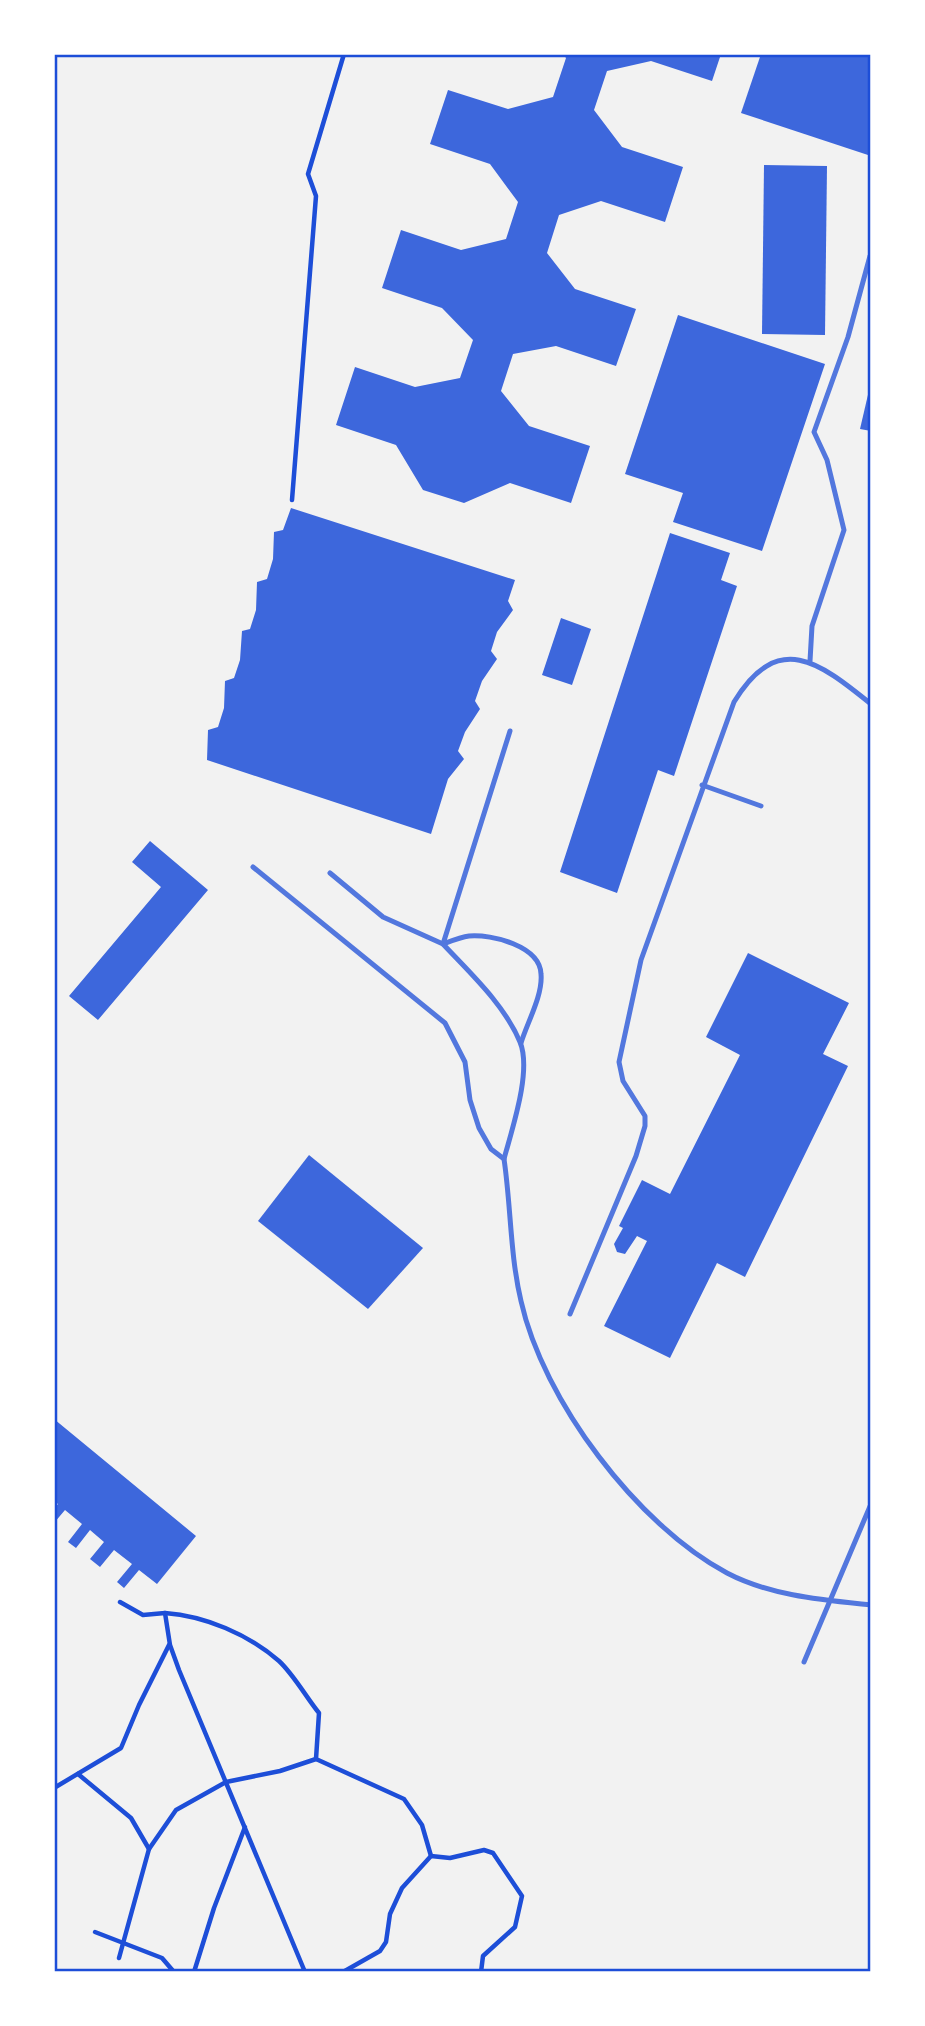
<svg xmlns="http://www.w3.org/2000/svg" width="925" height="2026" viewBox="0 0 925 2026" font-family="'Roboto Condensed',sans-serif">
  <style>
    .building { fill: #3d67dc }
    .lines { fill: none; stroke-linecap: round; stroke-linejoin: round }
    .path { stroke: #1d4ed8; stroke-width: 4.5 }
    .service { stroke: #5277de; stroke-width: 5 }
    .neatline { fill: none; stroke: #1d4ed8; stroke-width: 2.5 }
  </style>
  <rect width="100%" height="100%" fill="#f2f2f2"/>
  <g class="building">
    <polygon points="563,54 721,54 712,81 651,61 607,71 594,110 622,147 683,167 665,222 601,201 559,215 547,253 575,289 636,309 616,366 556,346 513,354 501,391 529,426 590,446 571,503 510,483 464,503 423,490 396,445 336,425 355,367 415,387 460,378 473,340 442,308 382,288 401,230 461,250 506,239 518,202 490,164 430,144 448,90 508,109 553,97 566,58"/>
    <polygon points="761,54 871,55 871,156 741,113"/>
    <polygon points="764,165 827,166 825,335 762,334"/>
    <polygon points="678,315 825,364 762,551 673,522 683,493 625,474"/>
    <polygon points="870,386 871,386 871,431 860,429"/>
    <polygon points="291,508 515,580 508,601 513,610 497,632 491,651 497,659 482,681 475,701 480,709 465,732 458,751 464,759 448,779 431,834 207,760 208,730 218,727 224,708 225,681 234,678 240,660 242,631 250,629 256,610 257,582 267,579 273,559 274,532 283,530"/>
    <polygon points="670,533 730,553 721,580 737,586 674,776 658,770 617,893 560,872"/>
    <polygon points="561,618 591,629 572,685 542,675"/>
    <polygon points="150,841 208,890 98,1020 69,996 161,887 132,862"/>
    <polygon points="748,953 849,1003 823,1054 848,1066 745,1277 717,1263 670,1358 604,1326 647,1241 637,1236 625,1254 617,1252 614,1244 623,1228 619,1226 642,1180 670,1194 740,1055 706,1037"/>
    <polygon points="309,1155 423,1248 368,1309 258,1221"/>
    <polygon points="54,1419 196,1536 157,1584 139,1570 124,1588 117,1582 132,1564 114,1550 100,1567 90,1559 104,1542 90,1530 76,1548 68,1542 82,1524 65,1510 54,1523 54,1509 58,1504 54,1501"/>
  </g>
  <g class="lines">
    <g class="path">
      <polyline points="292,500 316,196 308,174 344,54"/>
      <polyline points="120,1602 143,1615 165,1613 170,1645 179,1670 305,1972"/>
      <path d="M 165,1613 C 205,1616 248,1634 279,1661 C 294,1675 306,1697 319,1713 L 316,1759 L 404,1799 L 422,1825 L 431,1856"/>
      <polyline points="78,1774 131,1818 149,1849 119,1958"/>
      <polyline points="54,1788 121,1748 139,1705 169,1645"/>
      <polyline points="149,1849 176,1810 226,1782 280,1771 316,1759"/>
      <polyline points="95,1932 162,1958 174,1972"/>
      <polyline points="194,1972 214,1908 245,1827"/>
      <polyline points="343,1972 380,1951 386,1942 390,1914 402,1888 431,1856 450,1858 484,1850 493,1853 522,1896 515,1927 483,1956 481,1972"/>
    </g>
    <g class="service">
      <polyline points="810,661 812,626 844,530 827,460 814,432 848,337 870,256"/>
      <polyline points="702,785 761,806"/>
      <path d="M 253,867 L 445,1023 L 465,1062 L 470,1100 L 479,1128 L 491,1149 L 504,1159 C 511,1206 510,1255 521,1301 C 543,1400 637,1525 727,1573 C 771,1596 823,1600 871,1605"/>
      <path d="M 330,873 L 383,917 L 443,944 C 451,941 461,937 469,936 C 492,934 540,946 541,974 C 543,995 527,1023 521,1043"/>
      <path d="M 504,1159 C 512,1129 532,1071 520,1042 C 504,1004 470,973 443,944 L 510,731"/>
      <path d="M 570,1314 L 636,1156 L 645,1126 L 645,1116 L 623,1081 L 619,1062 L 641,960 L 734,702 C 778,630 819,662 871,704"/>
      <polyline points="804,1662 871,1504"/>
    </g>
  </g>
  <rect width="925" height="2026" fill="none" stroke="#ffffff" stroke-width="112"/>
  <rect x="56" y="56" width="813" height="1914" class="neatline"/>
</svg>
